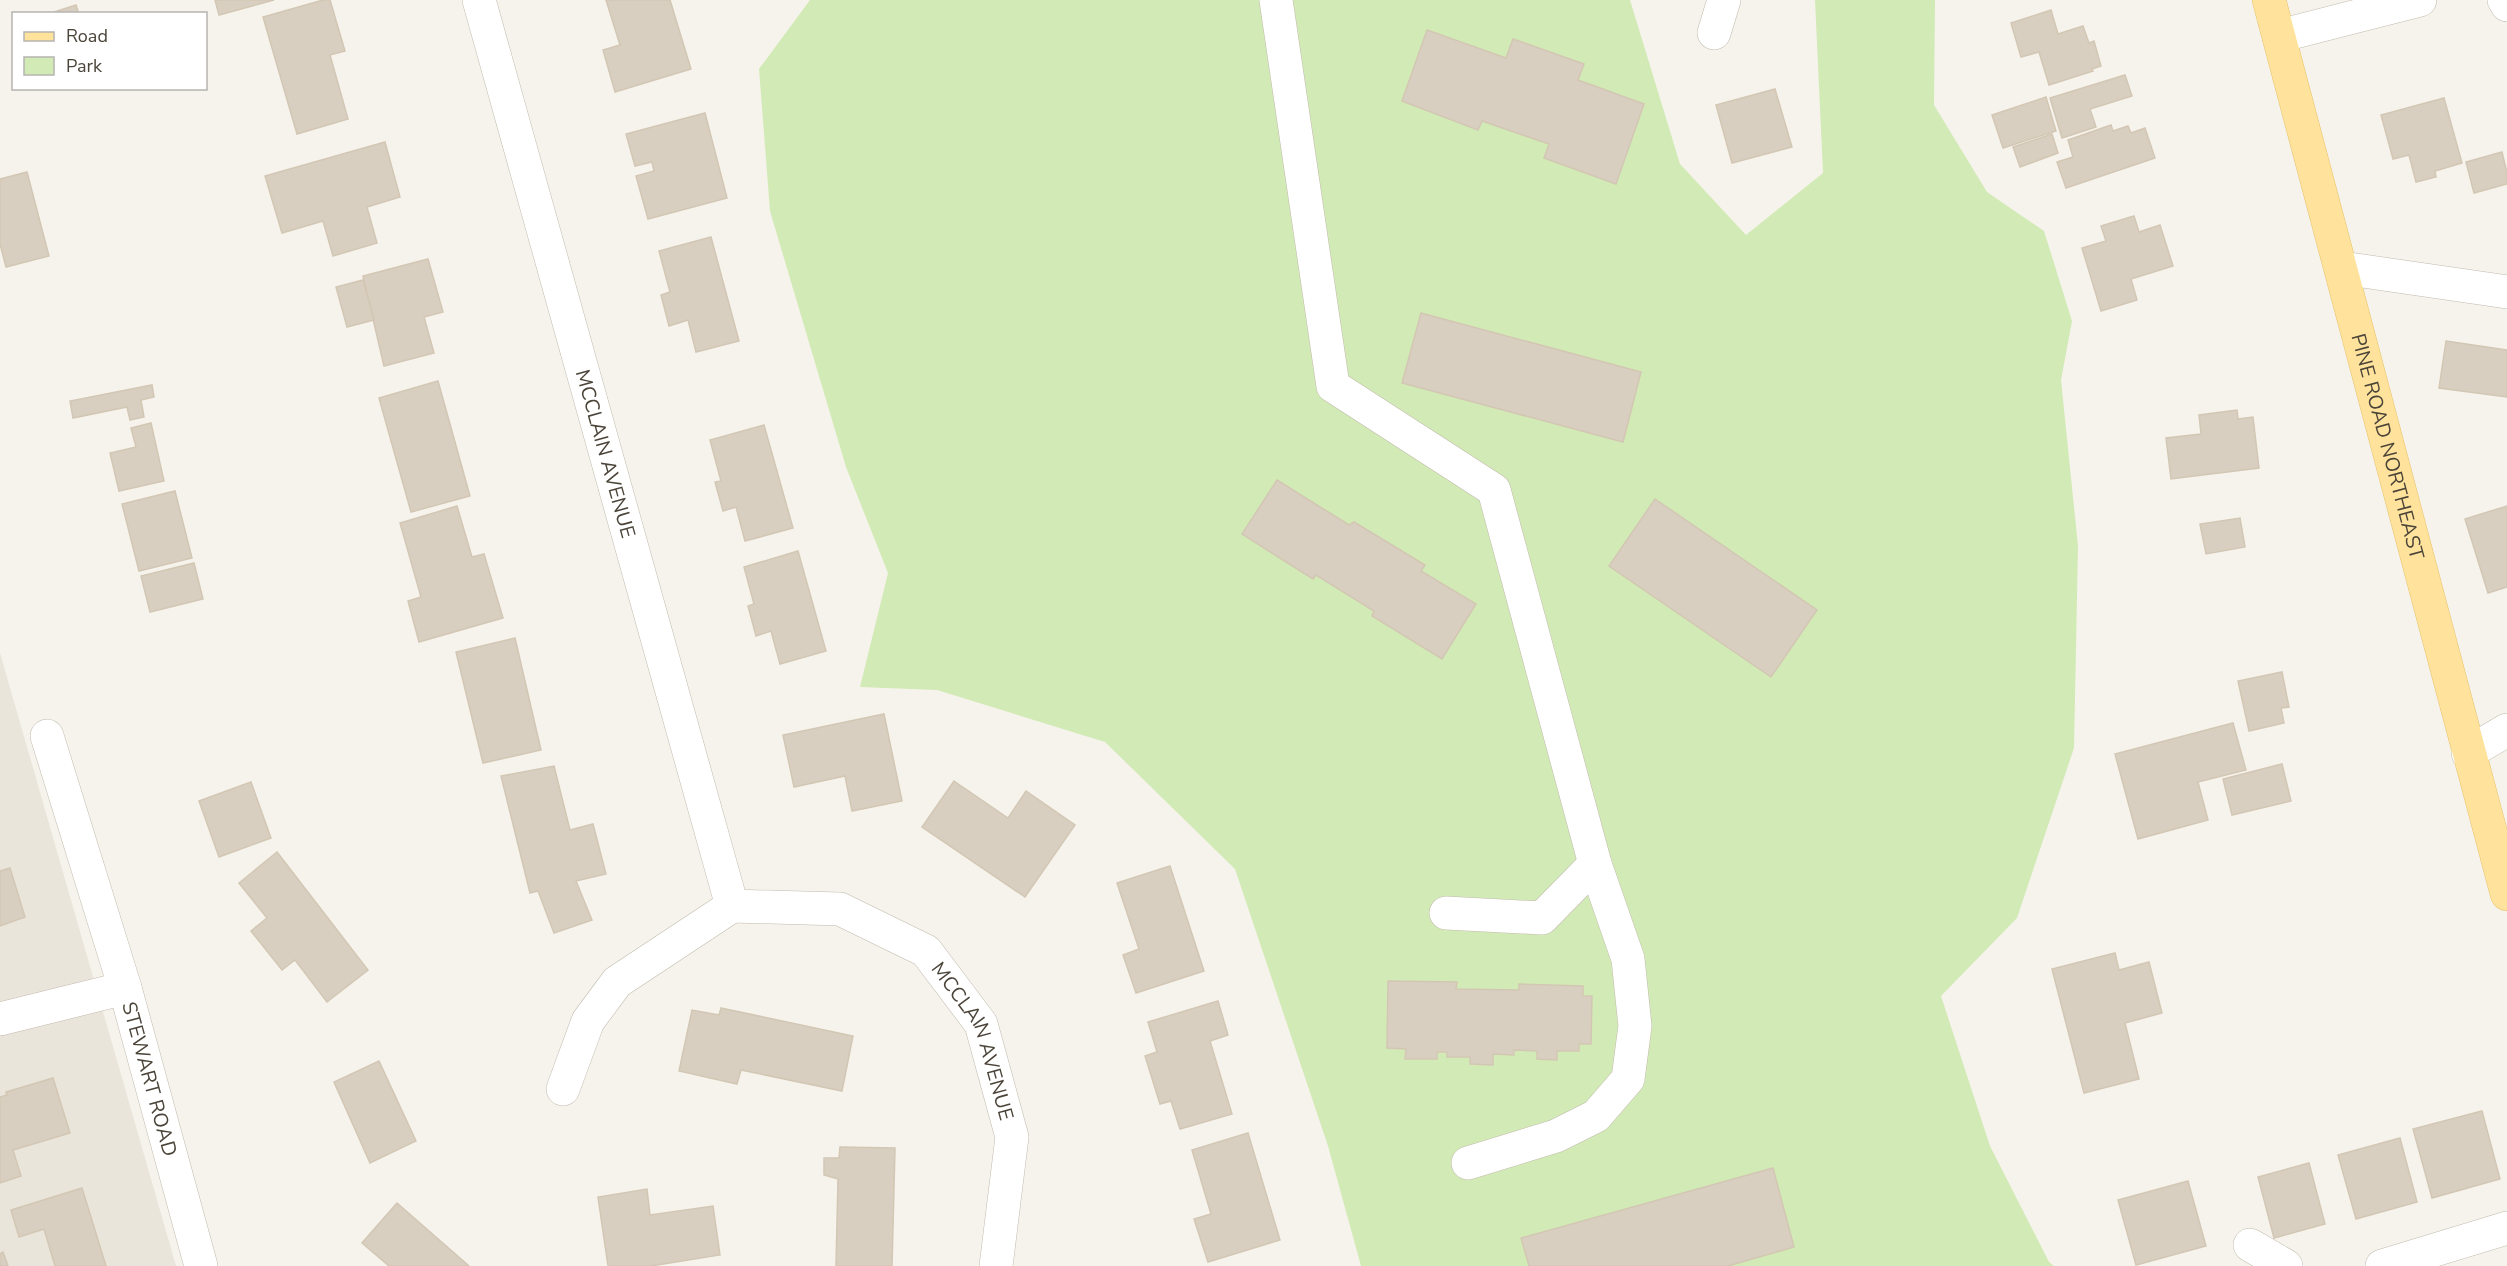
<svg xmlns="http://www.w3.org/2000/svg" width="2507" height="1266" viewBox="0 0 2507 1266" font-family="'Nunito Sans',sans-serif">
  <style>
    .residential { fill: #eae5da }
    .green { fill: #d2eab5 }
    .building { fill: #d8cfc1; stroke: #d3c7b4; stroke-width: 1.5 }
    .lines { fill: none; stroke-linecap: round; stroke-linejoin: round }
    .minor-casing { stroke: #c2bbae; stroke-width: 34 }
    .major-casing { stroke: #e6c16a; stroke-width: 34 }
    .minor { stroke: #fff; stroke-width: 33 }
    .major { stroke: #ffe39c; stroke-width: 33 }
    .labels { text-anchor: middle; stroke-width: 4.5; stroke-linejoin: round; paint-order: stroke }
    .street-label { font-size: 20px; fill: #4b4439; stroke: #fff }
  </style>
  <rect width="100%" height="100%" fill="#f6f3ec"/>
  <polygon class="residential" points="0,653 176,1266 0,1266"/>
  <polygon class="green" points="810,0 1630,0 1680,164 1746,235 1823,173 1815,0 1935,0 1934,105 1987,192 2044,231 2072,321 2061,380 2078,546 2074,748 2017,918 1941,996 1990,1146 2049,1262 2054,1266 1361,1266 1328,1146 1235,869 1105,742 937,690 860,687 888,573 846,467 770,211 759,69"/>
  <g class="building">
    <polygon points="215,0 274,0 219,15"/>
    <polygon points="323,0 330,0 345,51 330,55 348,119 297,134 263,17"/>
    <polygon points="606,0 670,0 691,69 615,92 603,50 620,45"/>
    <polygon points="76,5 79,14 48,14"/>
    <polygon points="2051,10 2058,34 2083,26 2089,43 2094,41 2101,66 2092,69 2093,71 2049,85 2039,52 2021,57 2011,23"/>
    <polygon points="1427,30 1506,58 1513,39 1584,64 1578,80 1644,104 1616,184 1544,158 1549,144 1482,121 1478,130 1402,101"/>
    <polygon points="2125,75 2132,96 2090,109 2096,127 2062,138 2050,98"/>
    <polygon points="1775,89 1792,147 1732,163 1716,105"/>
    <polygon points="2046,97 2056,131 2003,148 1992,115"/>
    <polygon points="2444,98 2462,163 2435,171 2436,177 2416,182 2409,155 2393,159 2381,115"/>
    <polygon points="705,113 727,198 648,219 636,176 654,171 652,162 635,166 626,134"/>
    <polygon points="2111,125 2113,131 2128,126 2131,133 2145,128 2155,158 2066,188 2057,162 2073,157 2068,140"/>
    <polygon points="2052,134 2058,153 2020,167 2013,147"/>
    <polygon points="385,142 400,197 367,207 377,243 333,256 323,221 282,233 265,176"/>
    <polygon points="2502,152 2507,173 2507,184 2474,193 2466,162"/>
    <polygon points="27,172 49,256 6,267 0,244 0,179"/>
    <polygon points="2134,216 2139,232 2160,225 2173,266 2131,279 2137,300 2101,311 2082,248 2106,241 2101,226"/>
    <polygon points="711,237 739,341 696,352 688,320 669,326 661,295 670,292 659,251"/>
    <polygon points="428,259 443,312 424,317 434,353 384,366 363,276"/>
    <polygon points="363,280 374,320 347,327 336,287"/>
    <polygon points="1421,313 1641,372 1623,442 1402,383"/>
    <polygon points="2446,341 2507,350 2507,397 2439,388"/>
    <polygon points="438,381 470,496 411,512 379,398"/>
    <polygon points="152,385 154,397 141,400 144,417 130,420 127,407 73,418 70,401"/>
    <polygon points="2237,410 2238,419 2253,417 2259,468 2171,479 2166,438 2201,434 2199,415"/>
    <polygon points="151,423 164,481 119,491 110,453 136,447 131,428"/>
    <polygon points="764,425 793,528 745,541 736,507 723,511 715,482 721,481 710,440"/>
    <polygon points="1277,480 1349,525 1354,522 1425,565 1421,571 1476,604 1442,659 1372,616 1374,611 1316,575 1313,579 1242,534"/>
    <polygon points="175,491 192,558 139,571 122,504"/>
    <polygon points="1655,499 1817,610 1771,677 1609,566"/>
    <polygon points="457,506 472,557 484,554 503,618 419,642 408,601 421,597 400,523"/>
    <polygon points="2507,506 2507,587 2488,593 2465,519"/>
    <polygon points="2240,518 2245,547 2206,554 2200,524"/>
    <polygon points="798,551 826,651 780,664 771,631 756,636 748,606 754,604 744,567"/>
    <polygon points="194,563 203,599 150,612 141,576"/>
    <polygon points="515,638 541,750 483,763 456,652"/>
    <polygon points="2282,672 2289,707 2281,708 2284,723 2249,731 2238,681"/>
    <polygon points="884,714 902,801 852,811 845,776 794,787 783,735"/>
    <polygon points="2233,723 2246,770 2198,782 2208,820 2138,839 2115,754"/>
    <polygon points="2282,764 2291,801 2232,815 2223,779"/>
    <polygon points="554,766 570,830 593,824 606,874 576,881 592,920 554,933 538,891 530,893 501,776"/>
    <polygon points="954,781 1008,818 1026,791 1075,825 1025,897 922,827"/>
    <polygon points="251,782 271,838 219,857 199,801"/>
    <polygon points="277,852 368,970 327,1002 295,960 282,970 251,931 267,918 239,883"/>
    <polygon points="1170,866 1204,971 1136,993 1123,955 1139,949 1117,883"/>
    <polygon points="10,868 25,917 0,926 0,871"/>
    <polygon points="2115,953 2119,970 2149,962 2162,1013 2125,1023 2139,1079 2084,1093 2052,969"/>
    <polygon points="1388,981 1457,982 1456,989 1519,990 1519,984 1583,986 1583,996 1592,996 1591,1044 1579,1044 1579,1051 1557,1051 1557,1060 1537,1059 1537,1051 1514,1050 1514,1055 1493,1054 1493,1065 1470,1064 1470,1057 1447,1057 1447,1052 1437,1052 1437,1059 1405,1059 1406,1049 1387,1048"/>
    <polygon points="1218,1001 1228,1035 1210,1041 1232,1114 1180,1129 1171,1101 1160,1104 1145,1056 1157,1052 1148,1022"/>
    <polygon points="721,1008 853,1036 842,1091 741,1070 737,1084 679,1071 692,1010 719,1015"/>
    <polygon points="379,1061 416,1141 370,1163 334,1082"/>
    <polygon points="53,1078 70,1133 13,1150 21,1176 0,1183 0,1097 7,1095 6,1092"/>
    <polygon points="2482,1111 2500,1179 2432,1198 2413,1129"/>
    <polygon points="1248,1133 1280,1240 1208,1262 1194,1219 1211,1214 1192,1150"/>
    <polygon points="2400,1138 2417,1202 2356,1219 2338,1155"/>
    <polygon points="840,1147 895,1148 892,1266 836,1266 838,1179 824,1175 824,1158 839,1158"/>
    <polygon points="2309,1163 2325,1224 2274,1238 2258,1177"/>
    <polygon points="1773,1168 1794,1247 1728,1266 1529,1266 1521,1238"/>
    <polygon points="2188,1181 2206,1246 2136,1265 2118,1200"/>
    <polygon points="82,1188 106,1266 55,1266 44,1229 19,1237 11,1210"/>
    <polygon points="647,1189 650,1215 713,1206 720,1255 651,1266 608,1266 598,1197"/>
    <polygon points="397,1203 469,1266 389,1266 362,1243"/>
    <polygon points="3,1252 8,1266 0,1266 0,1254"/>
  </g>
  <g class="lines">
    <defs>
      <g id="minor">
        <path id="s1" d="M 479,0 L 732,906 L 840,909 L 926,951 L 981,1024 L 1012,1137 L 996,1266"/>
        <polyline points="1276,0 1333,386 1494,490 1595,864 1628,959 1635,1026 1628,1079 1596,1116 1556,1136 1468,1163"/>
        <polyline points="2504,0 2507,5"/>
        <polyline points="1714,33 1724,0"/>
        <polyline points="2279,36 2420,0"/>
        <polyline points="2342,268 2507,292"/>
        <path id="s2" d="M 47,736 L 125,988 L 201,1266"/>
        <polyline points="2468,753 2507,730"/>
        <polyline points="1446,913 1542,918 1595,864"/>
        <polyline points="0,1019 125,988"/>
        <polyline points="563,1089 588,1021 617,982 732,906"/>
        <polyline points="2250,1245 2286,1266"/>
        <polyline points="2382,1266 2507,1228"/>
      </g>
      <g id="major">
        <path id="s3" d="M 2269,0 L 2507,894"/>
      </g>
    </defs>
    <use href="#minor" class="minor-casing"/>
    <use href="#major" class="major-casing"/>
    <use href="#minor" class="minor"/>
    <use href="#major" class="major"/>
  </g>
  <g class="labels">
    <g class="street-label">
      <text dy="7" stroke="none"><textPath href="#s3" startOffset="462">PINE ROAD NORTHEAST</textPath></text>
      <text dy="7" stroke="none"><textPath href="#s1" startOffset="471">MCCLAIN AVENUE</textPath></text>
      <text dy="7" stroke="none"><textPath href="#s1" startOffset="1248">MCCLAIN AVENUE</textPath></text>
      <text dy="7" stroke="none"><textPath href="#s2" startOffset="358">STEWART ROAD</textPath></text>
    </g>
  </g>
  <rect x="12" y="12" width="195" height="78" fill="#ffffff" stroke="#b7b4b0" stroke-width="1.5"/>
  <rect x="24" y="32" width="30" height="9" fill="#ffe39c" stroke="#b7b4b0" stroke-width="1.5"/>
  <text x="66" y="42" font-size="18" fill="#4b4439">Road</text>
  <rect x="24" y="57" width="30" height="18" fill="#d2eab5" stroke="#b7b4b0" stroke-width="1.5"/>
  <text x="66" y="72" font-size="18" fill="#4b4439">Park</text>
</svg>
